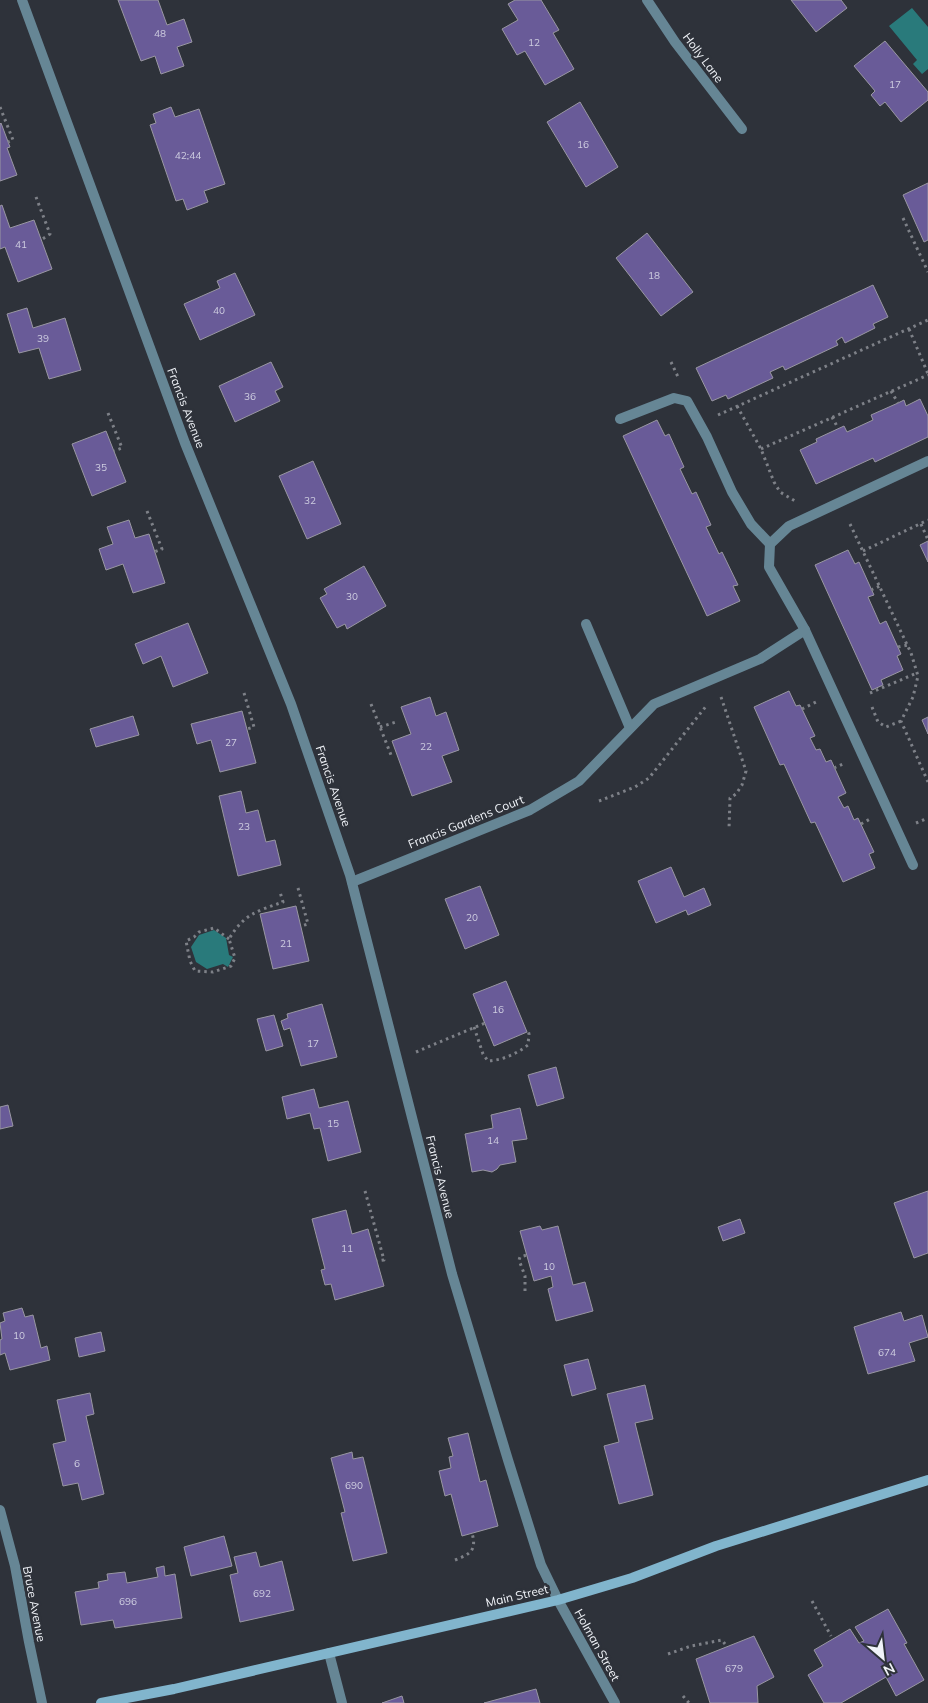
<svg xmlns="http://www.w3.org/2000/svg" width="928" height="1703" viewBox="0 0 928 1703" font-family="Mulish,sans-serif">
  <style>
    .water { fill: #297a7b }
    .building { fill: #695b98; stroke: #9997a2 }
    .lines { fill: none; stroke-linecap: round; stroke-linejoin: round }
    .path { stroke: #7e8188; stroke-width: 3; stroke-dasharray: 2.5 4; stroke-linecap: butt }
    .service { stroke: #668695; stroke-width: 10 }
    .minor { stroke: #668695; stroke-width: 10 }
    .secondary { stroke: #81b5cd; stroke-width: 10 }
    .labels { text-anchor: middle; stroke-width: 5; stroke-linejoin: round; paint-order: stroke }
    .number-label { font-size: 10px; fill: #cecde0 }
    .street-label { font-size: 12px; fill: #f0f3f8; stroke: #2e323a }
  </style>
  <rect width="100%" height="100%" fill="#2e323a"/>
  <g class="water">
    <polygon points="912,8 928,27 928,69 922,74 913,64 917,60 889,26"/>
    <polygon points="214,930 226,938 229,955 233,957 228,967 223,964 207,969 196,962 191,947 199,935"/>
  </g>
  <g class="building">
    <polygon points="118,0 158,0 167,25 184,19 192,42 177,47 184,66 161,74 155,56 141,61"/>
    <polygon points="515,0 541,0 559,30 553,33 574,69 545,85 525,51 517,55 502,29 518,20 508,4"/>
    <polygon points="791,0 841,0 847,8 816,32"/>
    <polygon points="885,41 928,92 928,100 901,122 885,102 880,106 871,95 875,91 854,66"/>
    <polygon points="580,102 618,167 586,187 547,122"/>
    <polygon points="171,107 175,117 199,109 225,184 204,191 208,202 187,210 183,199 176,201 150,125 156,123 153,114"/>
    <polygon points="1,123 10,147 7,148 17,175 0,181 0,124"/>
    <polygon points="928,183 928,240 924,242 903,195"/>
    <polygon points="2,205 10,228 34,220 52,269 18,282 5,247 0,249 0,206"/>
    <polygon points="647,233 693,292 661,316 616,258"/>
    <polygon points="235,273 255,315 200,340 184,304 220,288 217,281"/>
    <polygon points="873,285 888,317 873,324 875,328 845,343 842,337 836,341 838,345 785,370 783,366 770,372 773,378 728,399 726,395 712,401 696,368"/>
    <polygon points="27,308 33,328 65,318 81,370 49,379 39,348 19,353 7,314"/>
    <polygon points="271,362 283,387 275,391 280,401 235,422 219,386"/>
    <polygon points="920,399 928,416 928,437 875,462 873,458 816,484 800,450 817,442 816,439 844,426 847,432 873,420 871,415 898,403 904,400 906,406"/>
    <polygon points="657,420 665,436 669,434 684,467 680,469 692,494 696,492 711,525 706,527 719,554 722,552 738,585 733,586 740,601 707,616 623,436"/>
    <polygon points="106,431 126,482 92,496 72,444"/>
    <polygon points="313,461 341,524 307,539 279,476"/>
    <polygon points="129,520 135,538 149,534 165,583 133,593 123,564 106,570 99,549 113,544 107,527"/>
    <polygon points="928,541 928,562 920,545"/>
    <polygon points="848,550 855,564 859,562 874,595 868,597 880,624 886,621 901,654 897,656 903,670 881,680 883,685 872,690 815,565"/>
    <polygon points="364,566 386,606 347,629 345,624 337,628 320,598 327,594 324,589"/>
    <polygon points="188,623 208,673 173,687 161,656 143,664 135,644"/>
    <polygon points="789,691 796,706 800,705 802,709 815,736 810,738 816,750 820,749 826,762 831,760 846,793 838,797 844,808 848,806 854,820 858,818 874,852 869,854 875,868 843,882 815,822 811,823 784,764 780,765 754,707"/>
    <polygon points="430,697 436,716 446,712 459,750 442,756 452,782 412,796 392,741 411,734 401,707"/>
    <polygon points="242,711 256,763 220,772 211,740 197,744 191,724"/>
    <polygon points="133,716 139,735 96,747 90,729"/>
    <polygon points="928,717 928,734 922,720"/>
    <polygon points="241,791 246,813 258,810 266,842 275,840 281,865 238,876 219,796"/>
    <polygon points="671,867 684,897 704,888 711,905 688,915 686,910 656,923 638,881"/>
    <polygon points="480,886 499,935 465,949 445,899"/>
    <polygon points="296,906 309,961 273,969 260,914"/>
    <polygon points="506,981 527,1032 494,1046 473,994"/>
    <polygon points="322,1004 337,1057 301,1066 290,1028 284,1030 281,1021 288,1018 287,1014"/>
    <polygon points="274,1015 283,1046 266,1051 257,1019"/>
    <polygon points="556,1067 564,1098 537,1106 528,1075"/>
    <polygon points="314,1089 319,1108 348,1101 361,1152 328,1161 320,1128 314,1129 310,1113 287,1119 282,1097"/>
    <polygon points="8,1105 13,1126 0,1129 0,1107"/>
    <polygon points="520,1108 527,1139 512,1141 516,1162 500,1165 497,1169 492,1172 483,1170 472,1172 465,1134 493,1128 491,1115"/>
    <polygon points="928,1191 928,1253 914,1258 894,1203"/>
    <polygon points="346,1210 352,1234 368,1229 384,1286 335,1300 331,1284 325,1285 321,1270 325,1269 312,1219"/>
    <polygon points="740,1219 745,1233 723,1241 718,1227"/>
    <polygon points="540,1226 542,1230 558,1226 573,1285 585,1282 593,1311 556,1321 548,1289 553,1287 551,1276 534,1281 520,1231"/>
    <polygon points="22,1308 25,1317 33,1315 41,1348 47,1346 50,1360 10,1370 5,1353 0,1355 0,1340 2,1339 0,1323 5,1321 3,1313"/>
    <polygon points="901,1312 904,1321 922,1315 928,1337 909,1343 915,1361 868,1374 854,1327"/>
    <polygon points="101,1332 105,1351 79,1357 75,1338"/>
    <polygon points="588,1359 596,1389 572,1396 564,1365"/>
    <polygon points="645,1385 653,1419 635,1423 653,1495 619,1504 604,1446 619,1442 607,1394"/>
    <polygon points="90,1393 94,1414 86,1416 104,1494 82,1500 78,1483 63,1486 53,1444 66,1441 57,1400"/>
    <polygon points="468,1433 480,1482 486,1480 498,1526 462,1536 451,1494 445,1496 439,1471 451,1468 449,1457 453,1456 448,1438"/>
    <polygon points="352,1452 353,1459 363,1457 387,1553 353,1561 341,1513 345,1512 331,1458"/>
    <polygon points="224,1536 232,1566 191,1576 184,1547"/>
    <polygon points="256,1552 260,1567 282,1561 294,1610 240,1622 230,1575 238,1573 234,1557"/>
    <polygon points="164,1566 165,1576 175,1574 182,1618 115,1628 113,1620 81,1625 75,1592 99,1588 98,1582 108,1580 107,1574 125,1572 127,1583 158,1577 156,1568"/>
    <polygon points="888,1609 907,1643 904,1644 924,1680 896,1696 886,1677 841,1703 824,1703 808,1675 823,1666 814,1650 850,1629 859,1643 864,1641 855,1627"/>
    <polygon points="754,1636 774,1677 757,1686 758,1703 710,1703 696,1659"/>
    <polygon points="536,1689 540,1703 484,1703"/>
    <polygon points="402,1696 404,1703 382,1703"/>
  </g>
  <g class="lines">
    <g class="path">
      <polyline points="0,107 13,140 8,142"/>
      <polyline points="36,197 50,234 41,240"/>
      <polyline points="903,218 928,272"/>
      <polyline points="909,329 928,374"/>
      <polyline points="671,362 679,379"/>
      <polyline points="891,391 898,403"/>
      <polyline points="737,406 761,449 774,482 780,492 795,501"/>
      <polyline points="108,413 122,448 114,451"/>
      <polyline points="718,415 928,320"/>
      <polyline points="832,417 838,428"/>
      <polyline points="761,449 928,375"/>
      <polyline points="147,511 162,549 154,552"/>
      <polyline points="850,524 911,653 918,676 913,697 901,721 928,782"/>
      <polyline points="921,524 928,540"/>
      <polyline points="863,551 928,520"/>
      <polyline points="871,590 880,586"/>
      <polyline points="898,647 908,645"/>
      <polyline points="244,693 254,727 247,729"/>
      <polyline points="870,693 917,673"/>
      <polyline points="721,697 746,771 742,785 736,794 730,798 729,829"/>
      <polyline points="371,704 391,755"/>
      <polyline points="872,707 878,722 886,727 901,721"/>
      <polyline points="802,709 816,702"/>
      <polyline points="380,727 396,722"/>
      <polyline points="834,768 845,763"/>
      <polyline points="599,801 635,787 649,778 707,705"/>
      <polyline points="916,823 928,818"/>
      <polyline points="861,824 870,819"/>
      <polyline points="298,888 308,924 301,926"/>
      <path d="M 229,939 L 214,928 L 199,932 L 194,937 L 186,941 L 190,961 L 195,971 L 213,972 L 231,966 L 235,958 L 229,939 C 244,914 257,911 283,902 L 280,892"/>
      <path d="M 474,1027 L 483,1054 L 488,1061 C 503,1060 516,1054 528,1045 L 529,1034 L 528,1030"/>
      <polyline points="416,1052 485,1023"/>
      <polyline points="365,1191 384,1260 377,1261"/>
      <polyline points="525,1291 525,1276 519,1260 520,1257 527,1255"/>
      <path d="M 455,1560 C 470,1554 477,1551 472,1533"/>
      <polyline points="812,1601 831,1636"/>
      <polyline points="668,1654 691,1646 722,1640 725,1644"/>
      <polyline points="683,1696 689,1703"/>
    </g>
    <g class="service">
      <polyline points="620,419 674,398 687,401 707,437 732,492 751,524 770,544"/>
      <polyline points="586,624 630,728"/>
      <polyline points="913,865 805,630 769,567 770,544 789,526 928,461"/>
      <polyline points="352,882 530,810 579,781 654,704 760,659 805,630"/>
      <polyline points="329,1653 342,1703"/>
    </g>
    <g class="minor">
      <polyline points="22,0 185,443 291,704 350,875 452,1274 508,1460 541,1565 558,1600 615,1703"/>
      <polyline points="647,0 675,42 742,129"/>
      <polyline points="0,1510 15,1566 29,1642 42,1703"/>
    </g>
    <polyline class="secondary" points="101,1703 174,1689 558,1600 632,1578 716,1546 928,1480"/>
  </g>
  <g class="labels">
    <g class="number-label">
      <text x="160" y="37">48</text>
      <text x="534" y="46">12</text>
      <text x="895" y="88">17</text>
      <text x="583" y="148">16</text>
      <text x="188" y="159">42;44</text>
      <text x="21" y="248">41</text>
      <text x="654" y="279">18</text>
      <text x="219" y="314">40</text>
      <text x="43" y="342">39</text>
      <text x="250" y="400">36</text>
      <text x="101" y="471">35</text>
      <text x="310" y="504">32</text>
      <text x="352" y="600">30</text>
      <text x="231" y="746">27</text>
      <text x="426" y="750">22</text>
      <text x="244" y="830">23</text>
      <text x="472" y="921">20</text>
      <text x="286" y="947">21</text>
      <text x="498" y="1013">16</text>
      <text x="313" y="1047">17</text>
      <text x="333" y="1127">15</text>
      <text x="493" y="1144">14</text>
      <text x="347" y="1252">11</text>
      <text x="549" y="1270">10</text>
      <text x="19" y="1339">10</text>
      <text x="887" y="1356">674</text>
      <text x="77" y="1467">6</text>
      <text x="354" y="1489">690</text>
      <text x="262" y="1597">692</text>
      <text x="128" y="1605">696</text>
      <text x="734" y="1672">679</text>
    </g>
    <g class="street-label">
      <text transform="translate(703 58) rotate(53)" y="4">Holly Lane</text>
      <text transform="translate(186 408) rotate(69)" y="4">Francis Avenue</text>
      <text transform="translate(333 786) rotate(71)" y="4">Francis Avenue</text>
      <text transform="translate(466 822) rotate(-22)" y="4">Francis Gardens Court</text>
      <text transform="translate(440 1177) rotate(76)" y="4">Francis Avenue</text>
      <text transform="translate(517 1596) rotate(-13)" y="4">Main Street</text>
      <text transform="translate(34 1604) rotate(79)" y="4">Bruce Avenue</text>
      <text transform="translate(597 1645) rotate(61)" y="4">Holman Street</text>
    </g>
  </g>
  <g transform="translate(883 1658) rotate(152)" stroke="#2e323a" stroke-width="4" paint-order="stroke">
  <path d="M0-4L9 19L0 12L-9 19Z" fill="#f0f3f8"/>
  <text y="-8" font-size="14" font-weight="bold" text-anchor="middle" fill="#f0f3f8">N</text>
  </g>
</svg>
